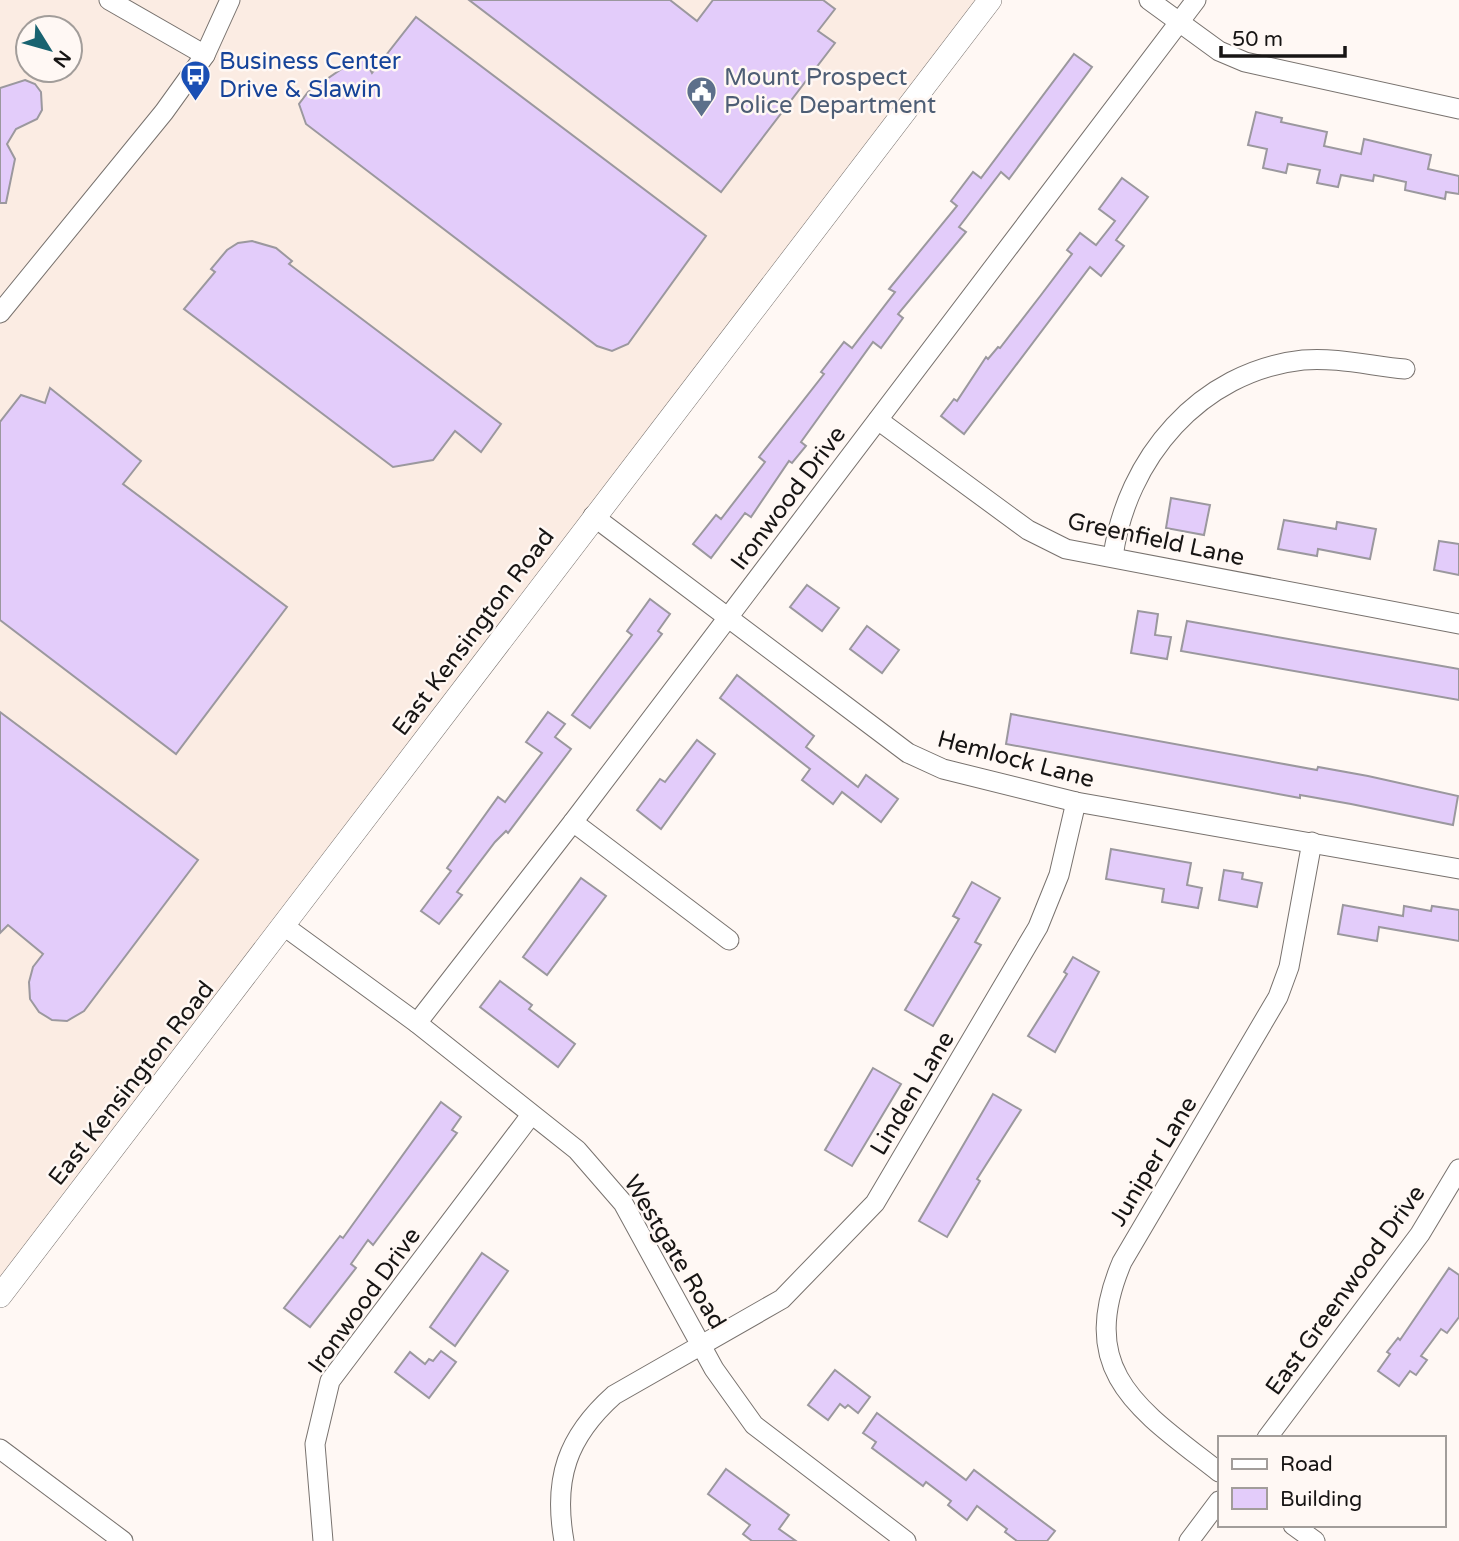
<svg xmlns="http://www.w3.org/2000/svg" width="1459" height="1541" viewBox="0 0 1459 1541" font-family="'Varela Round',sans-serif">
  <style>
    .built { fill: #fbece3; fill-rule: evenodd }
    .building { fill: #e3ccfa; stroke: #9b989e; stroke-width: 2 }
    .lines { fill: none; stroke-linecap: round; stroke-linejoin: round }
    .minor-casing { stroke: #78726e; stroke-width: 21 }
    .major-casing { stroke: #78726e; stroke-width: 24 }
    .minor { stroke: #fff; stroke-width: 19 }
    .major { stroke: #fff; stroke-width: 23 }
    .labels { text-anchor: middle; stroke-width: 5; stroke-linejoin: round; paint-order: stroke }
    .transit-label { font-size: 24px; fill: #164399; stroke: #fff8f4; text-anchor: start }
    .service-label { font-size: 24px; fill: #4e5e75; stroke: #fff8f4; text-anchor: start }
    .street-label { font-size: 24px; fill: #171514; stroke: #fff8f4 }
  </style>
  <rect width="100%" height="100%" fill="#fff8f4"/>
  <path class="built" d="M 0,0 L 977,0 L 0,1285 ZM 28,28 L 70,28 L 70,70 L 28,70 Z"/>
  <g class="building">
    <polygon points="469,0 670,0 697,21 713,0 823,0 835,9 818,31 835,43 721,192"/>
    <polygon points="416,17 706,236 628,344 612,351 597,346 306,124 299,104 308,92 362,55 372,73"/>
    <polygon points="1074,54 1092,67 1009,179 1001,172 959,227 966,232 898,314 903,318 881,348 873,342 801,442 806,446 792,463 789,461 751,517 745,513 711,558 693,544 716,515 721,519 765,462 759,457 824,374 821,372 844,342 852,348 895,292 889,289 957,206 951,201 973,172 981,178"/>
    <polygon points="25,80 35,84 41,92 42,110 37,119 16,129 7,144 15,159 6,203 0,203 0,88"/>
    <polygon points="1256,112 1282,118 1281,122 1327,132 1324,146 1361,154 1364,139 1431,155 1428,169 1459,176 1459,194 1446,192 1445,199 1405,190 1406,182 1374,175 1373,181 1341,175 1338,187 1317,183 1320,170 1288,164 1286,173 1263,168 1267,149 1248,145"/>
    <polygon points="1122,178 1148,197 1116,240 1124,246 1101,276 1090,267 964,434 941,416 954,399 957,401 986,357 988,359 998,347 1000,348 1041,295 1072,254 1067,250 1080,233 1096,245 1115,221 1099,209"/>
    <polygon points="252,241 276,248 292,261 289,264 501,424 481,452 455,431 433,460 393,467 184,309 215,272 211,269 227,250 238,243"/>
    <polygon points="50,388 141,461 123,484 287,607 176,754 0,620 0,422 21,395 45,403"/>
    <polygon points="1171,498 1210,505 1204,535 1166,528"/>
    <polygon points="1284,520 1336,529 1337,522 1376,529 1370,559 1318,549 1317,556 1278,549"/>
    <polygon points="1439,541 1459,544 1459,575 1434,570"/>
    <polygon points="807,585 839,608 822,631 790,607"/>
    <polygon points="650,599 670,614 658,631 662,634 590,728 572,715 632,635 627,631"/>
    <polygon points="1138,611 1158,614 1155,635 1171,637 1167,659 1131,653"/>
    <polygon points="1187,621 1459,669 1459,700 1181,651"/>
    <polygon points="867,626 899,650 882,673 850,649"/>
    <polygon points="737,675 814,736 806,747 858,787 866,775 898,799 881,822 842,792 833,804 802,780 810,769 720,698"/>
    <polygon points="0,712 198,860 84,1011 67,1021 52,1020 39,1012 30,999 29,982 33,967 43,954 8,925 0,933"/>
    <polygon points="548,712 565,724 555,737 571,749 508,833 506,831 495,842 457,892 462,895 439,924 421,911 451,871 447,868 498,797 505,802 542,753 526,742"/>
    <polygon points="1011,714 1317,770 1318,767 1368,776 1458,796 1453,825 1351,804 1300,795 1300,798 1006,744"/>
    <polygon points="697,740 715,754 661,829 637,810 660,779 665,782"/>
    <polygon points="1111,849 1191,863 1187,885 1202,888 1198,908 1162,902 1164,889 1106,879"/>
    <polygon points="1224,870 1243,873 1242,879 1262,883 1257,907 1219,900"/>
    <polygon points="581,878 606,896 547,975 523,957"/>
    <polygon points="972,882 1000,898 975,942 981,945 933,1026 905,1010 959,919 953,916"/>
    <polygon points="1343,905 1403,916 1404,906 1431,911 1432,906 1459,910 1459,941 1379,927 1377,941 1338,934"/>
    <polygon points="1073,957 1099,972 1055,1052 1028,1036 1067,974 1064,972"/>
    <polygon points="500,981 532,1005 529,1009 575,1044 558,1067 480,1007"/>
    <polygon points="873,1068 901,1084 852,1166 825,1150"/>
    <polygon points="993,1094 1021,1110 977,1179 980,1181 947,1237 919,1221"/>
    <polygon points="441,1102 461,1117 452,1130 457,1133 373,1245 368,1240 351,1264 356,1268 310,1327 284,1308 340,1236 343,1238"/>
    <polygon points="482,1253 508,1271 455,1346 430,1327"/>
    <polygon points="1449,1268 1459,1275 1459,1317 1447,1333 1441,1329 1421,1356 1427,1360 1416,1375 1410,1371 1399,1386 1378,1371 1390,1354 1387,1352 1398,1338 1400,1340"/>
    <polygon points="441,1351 456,1362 429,1398 395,1372 410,1352 425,1364 429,1359 433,1361"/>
    <polygon points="835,1370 870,1397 858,1413 848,1405 845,1408 840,1404 828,1420 808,1405"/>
    <polygon points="877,1413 966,1480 974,1470 1055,1531 1047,1541 1017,1541 1005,1532 1007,1529 977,1506 967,1520 948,1505 951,1501 926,1482 923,1486 872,1448 876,1442 863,1433"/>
    <polygon points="726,1469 789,1515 779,1529 796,1541 752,1541 743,1534 750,1525 708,1494"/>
  </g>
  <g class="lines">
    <defs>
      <g id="minor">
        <polyline points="109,0 205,55"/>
        <polyline points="1149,0 1219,51 1245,62 1459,109"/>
        <polyline points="0,313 164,112 205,55 230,0"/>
        <polyline points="878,420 1028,530 1066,549 1459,624"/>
        <polyline points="593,516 908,753 943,769 1076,802 1459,869"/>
        <path d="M 1113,557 C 1126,459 1200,371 1303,360 C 1336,357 1372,366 1405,369"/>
        <polyline points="573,822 729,940"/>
        <polyline points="284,926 417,1023 577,1150 623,1203 714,1369 754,1425 906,1541"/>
        <polyline points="417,1023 573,822 1196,0"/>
        <polyline points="1267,1438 1420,1234 1459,1169"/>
        <polyline points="0,1449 123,1541"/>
        <path d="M 1219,1472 C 1140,1410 1075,1373 1122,1262 L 1278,997 L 1289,967 L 1312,842"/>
        <polyline points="1293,1525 1315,1541"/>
        <polyline points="323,1541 315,1444 330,1381 531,1115"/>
        <path d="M 564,1541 C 553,1479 567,1437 614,1395 L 782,1299 L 875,1203 L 1038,927 L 1059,875 L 1076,802"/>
        <polyline points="1189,1541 1219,1501"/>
      </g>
      <polyline id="major" points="0,1296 990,0"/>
    </defs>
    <use href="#minor" class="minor-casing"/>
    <use href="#major" class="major-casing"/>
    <use href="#minor" class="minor"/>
    <use href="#major" class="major"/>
  </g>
  <defs>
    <symbol id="bus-pin" viewBox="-11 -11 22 30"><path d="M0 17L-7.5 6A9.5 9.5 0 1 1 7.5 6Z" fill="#1a4fb4" stroke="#fff8f4"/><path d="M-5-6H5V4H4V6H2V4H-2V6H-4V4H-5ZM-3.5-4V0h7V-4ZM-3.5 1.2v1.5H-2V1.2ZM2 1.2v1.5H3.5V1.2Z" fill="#fff"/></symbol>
    <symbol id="civic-pin" viewBox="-11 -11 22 30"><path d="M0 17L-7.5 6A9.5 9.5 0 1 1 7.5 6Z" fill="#5c6f8a" stroke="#fff8f4"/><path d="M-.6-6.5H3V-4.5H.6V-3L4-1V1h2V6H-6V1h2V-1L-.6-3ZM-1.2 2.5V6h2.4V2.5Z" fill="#fff"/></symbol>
  </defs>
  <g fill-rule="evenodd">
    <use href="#bus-pin" x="178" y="58" width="35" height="47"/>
    <use href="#civic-pin" x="684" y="74" width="35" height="47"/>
  </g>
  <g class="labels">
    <g class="transit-label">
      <text x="219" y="69">Business Center<tspan x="219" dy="28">Drive &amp; Slawin</tspan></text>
    </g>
    <g class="service-label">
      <text x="724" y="85">Mount Prospect<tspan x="724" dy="28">Police Department</tspan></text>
    </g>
    <g class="street-label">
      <text transform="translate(788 498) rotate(-53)" y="8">Ironwood Drive</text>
      <text transform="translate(1156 539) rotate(12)" y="8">Greenfield Lane</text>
      <text transform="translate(473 632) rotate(-53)" y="8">East Kensington Road</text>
      <text transform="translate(1016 759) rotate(15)" y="8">Hemlock Lane</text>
      <text transform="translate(131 1083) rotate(-52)" y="8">East Kensington Road</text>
      <text transform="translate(912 1093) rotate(-59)" y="8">Linden Lane</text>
      <text transform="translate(1153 1161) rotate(-59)" y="8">Juniper Lane</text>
      <text transform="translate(675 1252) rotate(59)" y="8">Westgate Road</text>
      <text transform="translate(1345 1290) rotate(-54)" y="8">East Greenwood Drive</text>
      <text transform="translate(364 1300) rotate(-54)" y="8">Ironwood Drive</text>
    </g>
  </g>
  <rect x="1218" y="1436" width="228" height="91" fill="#fff8f4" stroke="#a29d9a" stroke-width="2"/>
  <rect x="1232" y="1459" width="35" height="10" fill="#ffffff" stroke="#a29d9a" stroke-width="2"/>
  <text x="1280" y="1471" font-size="21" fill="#171514">Road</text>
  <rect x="1232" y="1488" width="35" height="21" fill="#e3ccfa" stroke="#a29d9a" stroke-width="2"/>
  <text x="1280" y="1506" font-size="21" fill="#171514">Building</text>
  <g transform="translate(49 49) rotate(127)"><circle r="33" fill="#fff8f4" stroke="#a29d9a" stroke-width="2"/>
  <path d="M0-5L12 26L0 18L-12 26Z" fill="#196370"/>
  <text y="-10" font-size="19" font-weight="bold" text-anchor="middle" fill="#171514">N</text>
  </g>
  <path d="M1221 46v10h124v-10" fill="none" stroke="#171514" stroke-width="3.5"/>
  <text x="1232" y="46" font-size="21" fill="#171514" stroke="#fff8f4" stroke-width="5" paint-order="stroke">50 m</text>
</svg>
